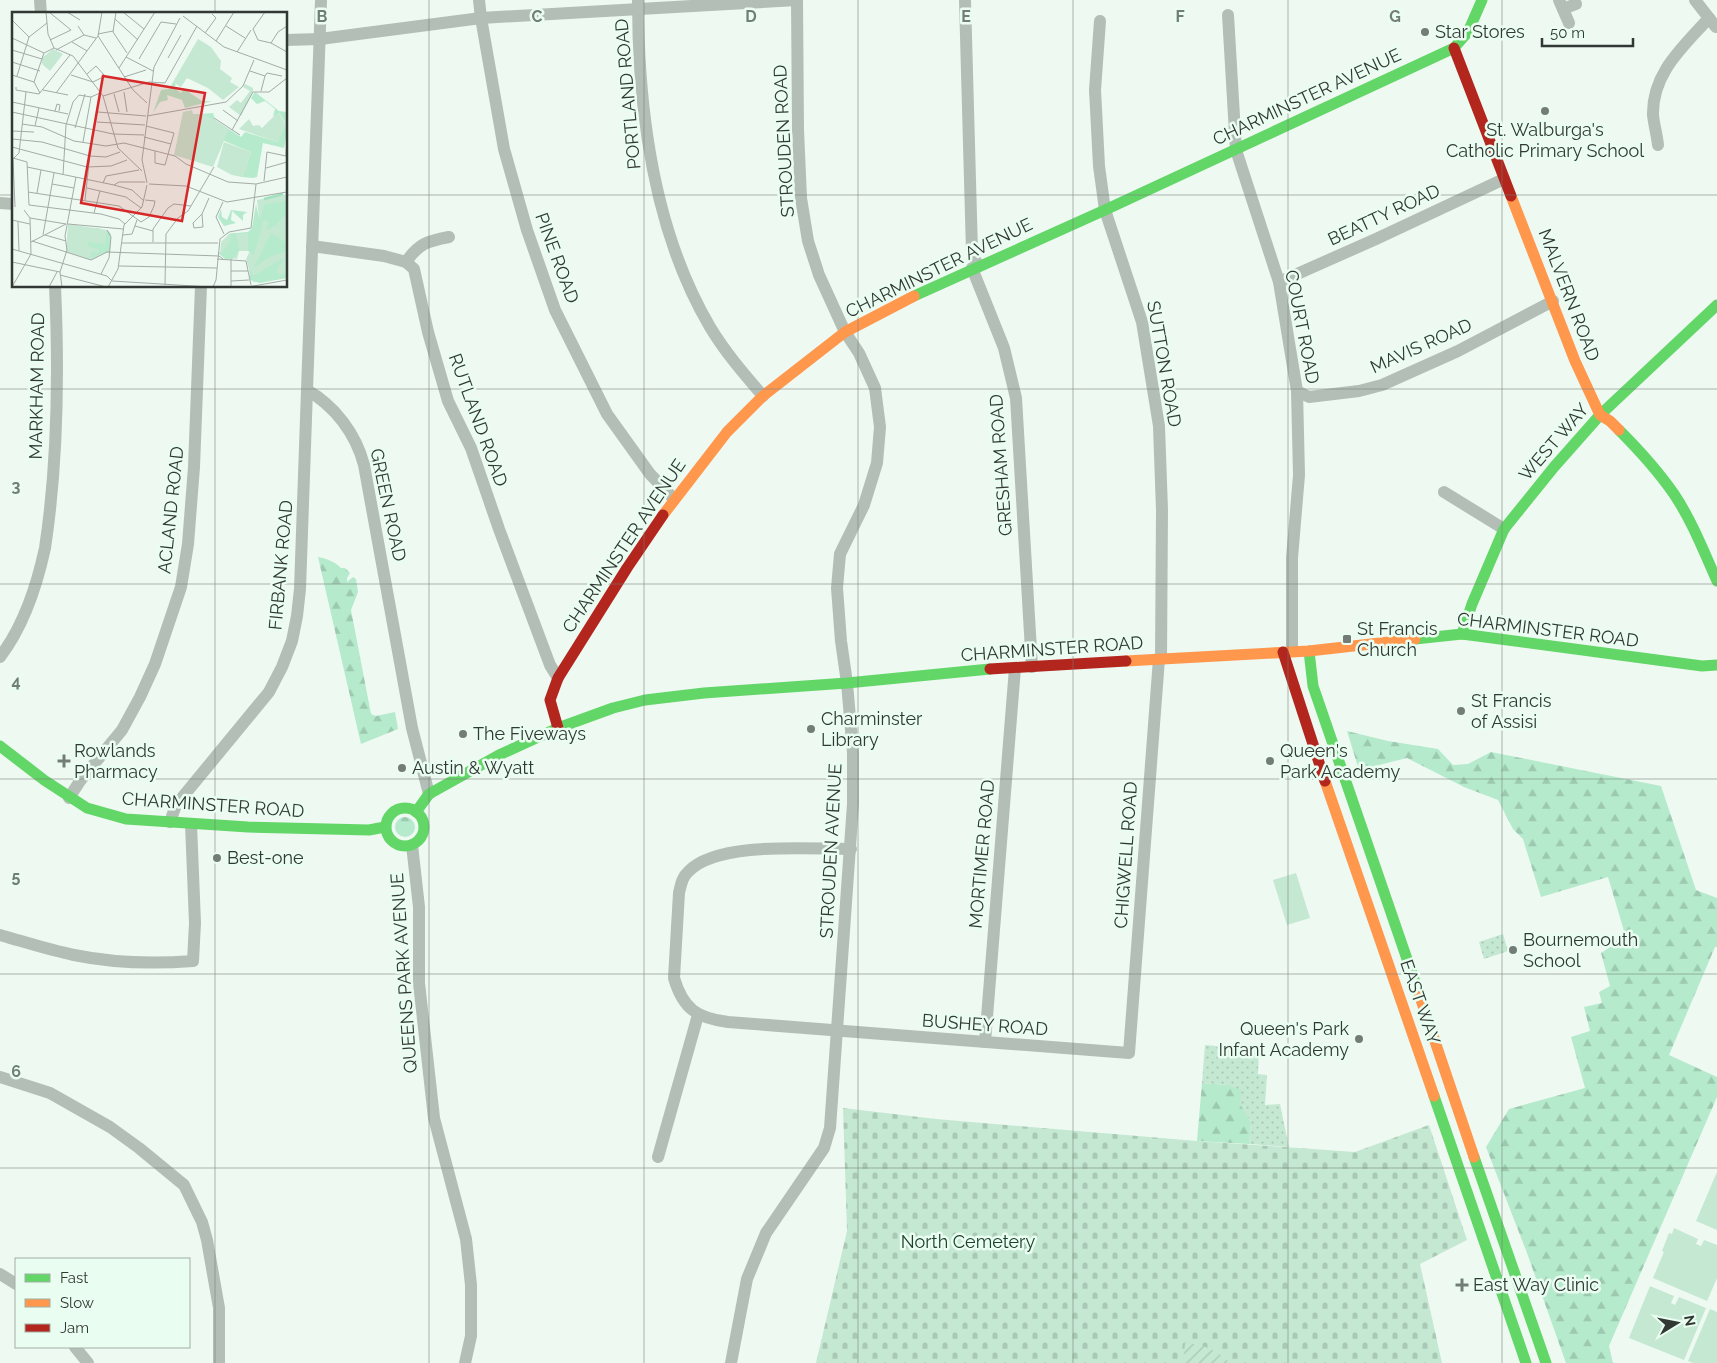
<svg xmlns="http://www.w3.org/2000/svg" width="1717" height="1363" viewBox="0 0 1717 1363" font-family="Raleway,sans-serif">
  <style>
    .grass { fill: url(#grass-dots) }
    .forest { fill: url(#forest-firs) }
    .cemetery { fill: url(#cemetery-stones) }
    .garden { fill: url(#garden-furrows) }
    .pitch { fill: #c4e8d2 }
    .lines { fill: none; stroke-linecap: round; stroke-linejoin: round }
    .street { stroke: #b2beb6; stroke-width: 12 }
    .fast { stroke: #63d668; stroke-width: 11 }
    .slow { stroke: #ff974d; stroke-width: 11 }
    .jam { stroke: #b3261e; stroke-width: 11 }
    .grid { fill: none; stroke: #747c77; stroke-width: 1; stroke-opacity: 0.55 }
    .poi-dot { fill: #747c77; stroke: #eafdf1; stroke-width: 2 }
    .labels { text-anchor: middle; stroke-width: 5; stroke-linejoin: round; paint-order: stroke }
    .poi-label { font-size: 18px; fill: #323935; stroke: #eafdf1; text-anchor: start }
    .street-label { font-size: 18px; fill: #323935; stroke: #eafdf1 }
    .park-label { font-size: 18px; fill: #1d422e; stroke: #eafdf1 }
    .inset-river { fill: none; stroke: #a1e1bd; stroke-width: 2.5 }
    .inset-road { fill: none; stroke: #a3aca6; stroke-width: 1 }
    .view { fill: #d62828; fill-opacity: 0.15; stroke: #d62828; stroke-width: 2.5 }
    .inset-edge { fill: none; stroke: #323935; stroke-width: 2.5 }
    .grid-label { font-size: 16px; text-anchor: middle; font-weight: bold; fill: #747c77; stroke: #eafdf1; stroke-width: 5; stroke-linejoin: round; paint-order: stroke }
  </style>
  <defs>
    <pattern id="grass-dots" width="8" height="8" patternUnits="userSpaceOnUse" patternTransform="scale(1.25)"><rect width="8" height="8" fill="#c4e8d2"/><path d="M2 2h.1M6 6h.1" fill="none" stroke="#a9c8b5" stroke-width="1.8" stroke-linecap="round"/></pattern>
    <pattern id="forest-firs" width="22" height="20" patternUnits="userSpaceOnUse" patternTransform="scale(1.25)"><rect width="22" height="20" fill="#b5eacc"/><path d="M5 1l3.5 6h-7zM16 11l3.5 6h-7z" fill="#9cc9b0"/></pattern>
    <pattern id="cemetery-stones" width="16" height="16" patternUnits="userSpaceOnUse" patternTransform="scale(1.25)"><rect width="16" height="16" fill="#c4e8d2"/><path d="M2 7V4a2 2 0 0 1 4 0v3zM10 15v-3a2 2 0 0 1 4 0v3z" fill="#a9c8b5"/></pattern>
    <pattern id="garden-furrows" width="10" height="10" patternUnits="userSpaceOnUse" patternTransform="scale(1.25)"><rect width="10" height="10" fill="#c4e8d2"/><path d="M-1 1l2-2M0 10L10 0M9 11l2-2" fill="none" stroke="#a9c8b5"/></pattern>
  </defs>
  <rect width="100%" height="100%" fill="#eef9f2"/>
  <g class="grass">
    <polygon points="1503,934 1508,951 1484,959 1479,942"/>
    <polygon points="1205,1045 1259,1050 1258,1074 1267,1075 1265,1105 1280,1104 1289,1147 1249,1144 1251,1123 1228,1085 1202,1083"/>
  </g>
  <g class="forest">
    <path d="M 318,557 C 327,559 334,561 341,568 L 345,568 L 350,573 L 347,578 L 347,582 L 353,577 L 356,579 L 358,592 L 351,610 L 371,714 L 376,716 L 395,712 L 398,729 L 361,744 Z"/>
    <polygon points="1347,731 1388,741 1438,749 1453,765 1468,764 1491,752 1661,786 1696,890 1717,898 1717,947 1715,947 1669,1055 1717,1077 1717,1097 1609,1346 1613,1363 1566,1363 1527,1253 1486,1147 1509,1109 1585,1088 1571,1037 1590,1031 1584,1007 1602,1003 1599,992 1610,986 1601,953 1612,946 1624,931 1608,877 1541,897 1523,839 1513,829 1498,800 1464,787 1407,758 1359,770"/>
    <circle cx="405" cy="827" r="10"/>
    <polygon points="1202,1083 1228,1085 1241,1090 1240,1104 1251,1123 1249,1144 1197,1141"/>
  </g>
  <polygon class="cemetery" points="843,1108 936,1119 1197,1141 1355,1152 1429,1125 1467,1240 1420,1264 1442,1363 816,1363 847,1231"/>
  <path class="garden" d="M 1185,1343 C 1203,1344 1217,1350 1230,1363 L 1183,1363 Z"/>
  <g class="pitch">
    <polygon points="1296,873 1310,918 1287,925 1273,880"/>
    <polygon points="1717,1172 1717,1230 1696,1221"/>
    <polygon points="1674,1228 1698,1239 1696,1244 1701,1246 1704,1240 1717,1245 1717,1278 1707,1301 1653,1278 1664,1252 1662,1251 1669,1233 1672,1234"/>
    <polygon points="1650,1286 1674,1296 1671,1303 1675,1305 1679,1297 1706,1308 1684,1360 1629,1338"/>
    <polygon points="1710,1309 1717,1312 1717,1363 1693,1363 1688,1361"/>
  </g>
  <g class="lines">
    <g class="street">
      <polyline points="40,0 41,14"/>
      <path d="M 321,0 L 307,390 C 335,406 356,434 364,465 L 412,728 L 429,794"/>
      <polyline points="479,0 481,18 504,149 527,230 555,310 607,414 650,474 674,499"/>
      <path d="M 638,0 C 638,110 653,230 710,327 C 725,352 744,374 763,396"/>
      <polyline points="965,0 972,252 978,266"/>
      <polyline points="1559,0 1569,23"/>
      <polyline points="1695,0 1716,27 1717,26"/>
      <polyline points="1563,9 1576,4"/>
      <polyline points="1228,15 1236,150 1279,282 1297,391 1299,475 1292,558 1292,651"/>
      <polyline points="1100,21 1095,90 1099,166 1105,210 1142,322 1159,426 1162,510 1161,659"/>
      <polyline points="286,40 320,39 481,18 797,0"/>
      <path d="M 1658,145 C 1657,135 1654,125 1653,115 C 1652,73 1683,47 1709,18"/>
      <polyline points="0,203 14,204"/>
      <polyline points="312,246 384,256 406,262 414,269 428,332 448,401 471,448 499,529 550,665 558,678"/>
      <path d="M 406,262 C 419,243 428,241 449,237"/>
      <polyline points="972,268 1004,348 1016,398 1032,667"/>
      <polyline points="1279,282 1376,239 1504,179"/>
      <polyline points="1297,391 1309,397 1359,391 1382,385 1458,351 1553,301"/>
      <polyline points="1444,492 1504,529"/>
      <path d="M 0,657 C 23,627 37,585 45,548 C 58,462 59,374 55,286"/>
      <polyline points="69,798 80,781 122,730 140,697 155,664 181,587 188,544 194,467 201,286"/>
      <polyline points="170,822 176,805 269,692 282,667 292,641 297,616 300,589 307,390"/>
      <polyline points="412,845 419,907 419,983 434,1118 466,1239 471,1285 471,1336 465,1363"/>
      <path d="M 851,849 C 810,849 716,841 688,872 C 682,877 681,885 679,893 L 674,978 C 683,1009 697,1018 728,1022 L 1129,1053 L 1159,659"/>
      <path d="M 0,935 C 25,942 49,950 74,955 C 113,963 154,964 193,961 L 195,923 L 191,824"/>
      <polyline points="985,1042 1015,668"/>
      <polyline points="0,1077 50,1093 110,1127 139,1148 184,1185 202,1222 207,1240 219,1308 219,1363"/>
      <polyline points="658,1157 698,1015"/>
      <polyline points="0,1274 16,1284"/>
      <polyline points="75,1347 88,1363"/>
      <polyline points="731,1363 747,1279 766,1233 824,1148 830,1128 853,804 853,753 847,683 841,641 837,588 840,554 864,505 877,463 880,427 875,388 859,353 845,332 819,275 808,241 801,198 798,130 797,0"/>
    </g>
    <g class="fast">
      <polyline points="914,296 1105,210 1454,48 1468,32 1482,0"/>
      <path d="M 1619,430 C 1638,449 1658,471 1674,494 C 1692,521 1704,552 1717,581"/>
      <polyline points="1462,634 1472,604 1504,529 1554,467 1600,415 1717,305"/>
      <polyline points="1415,639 1462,634 1702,666 1717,665"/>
      <polyline points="1309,651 1313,686 1418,991"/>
      <polyline points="0,746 44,780 87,808 126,819 248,827 369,830 385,827"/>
      <circle cx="405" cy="827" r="19"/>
      <polyline points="416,812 429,794 499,755 558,728 613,708 645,700 704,693 847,683 990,669"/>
      <polyline points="1434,1096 1526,1363"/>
      <polyline points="1474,1157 1546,1363"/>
    </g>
    <g class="slow">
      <polyline points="1511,196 1575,361 1600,415 1610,421 1619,430"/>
      <polyline points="663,515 727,432 763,396 845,332 914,296"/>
      <polyline points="1126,661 1309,651 1415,639"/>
      <polyline points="1325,781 1434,1096"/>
      <polyline points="1418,991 1474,1157"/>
    </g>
    <g class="jam">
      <polyline points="1454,48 1511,196"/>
      <polyline points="1283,652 1325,781"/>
      <polyline points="990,669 1126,661"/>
      <polyline points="558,728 550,700 558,678 627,568 663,515"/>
    </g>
  </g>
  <path class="grid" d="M 215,0 L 215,14M 429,0 L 429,1363M 644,0 L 644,1363M 858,0 L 858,1363M 1073,0 L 1073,1363M 1288,0 L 1288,1363M 1502,0 L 1502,1363M 0,195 L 14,195M 286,195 L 1717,195M 215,286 L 215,1363M 0,389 L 1717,389M 0,584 L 1717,584M 0,779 L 1717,779M 0,974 L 1717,974M 0,1168 L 1717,1168"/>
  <g class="poi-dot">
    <circle cx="1425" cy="32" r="5"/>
    <circle cx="1545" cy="111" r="5"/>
    <rect x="1342" y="634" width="10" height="10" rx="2.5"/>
    <circle cx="1461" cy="711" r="5"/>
    <circle cx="811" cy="729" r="5"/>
    <circle cx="463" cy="734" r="5"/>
    <path d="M61.5 753.5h5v5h5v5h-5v5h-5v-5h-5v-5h5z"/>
    <circle cx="1270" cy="761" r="5"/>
    <circle cx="402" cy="768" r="5"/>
    <circle cx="217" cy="858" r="5"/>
    <circle cx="1513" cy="950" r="5"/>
    <circle cx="1359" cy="1039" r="5"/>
    <path d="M1459.5 1277.5h5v5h5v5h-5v5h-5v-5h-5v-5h5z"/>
  </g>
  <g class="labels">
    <g class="poi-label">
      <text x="1435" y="38">Star Stores</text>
      <text x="1545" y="136" text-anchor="middle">St. Walburga's<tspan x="1545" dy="21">Catholic Primary School</tspan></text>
      <text x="1357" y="635">St Francis<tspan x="1357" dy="21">Church</tspan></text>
      <text x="1471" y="707">St Francis<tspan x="1471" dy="21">of Assisi</tspan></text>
      <text x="821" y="725">Charminster<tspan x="821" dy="21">Library</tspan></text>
      <text x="473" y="740">The Fiveways</text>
      <text x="74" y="757">Rowlands<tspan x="74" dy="21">Pharmacy</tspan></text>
      <text x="1280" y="757">Queen's<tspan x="1280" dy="21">Park Academy</tspan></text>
      <text x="412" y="774">Austin &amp; Wyatt</text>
      <text x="227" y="864">Best-one</text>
      <text x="1523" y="946">Bournemouth<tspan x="1523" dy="21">School</tspan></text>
      <text x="1349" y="1035" text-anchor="end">Queen's Park<tspan x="1349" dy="21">Infant Academy</tspan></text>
      <text x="1473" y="1291">East Way Clinic</text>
    </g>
    <g class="street-label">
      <text transform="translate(628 94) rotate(-95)" y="6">PORTLAND ROAD</text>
      <text transform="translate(1307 97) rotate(-25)" y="6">CHARMINSTER AVENUE</text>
      <text transform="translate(784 141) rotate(-93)" y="6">STROUDEN ROAD</text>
      <text transform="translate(1384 215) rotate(-25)" y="6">BEATTY ROAD</text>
      <text transform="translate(557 258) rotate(70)" y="6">PINE ROAD</text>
      <text transform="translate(939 268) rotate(-26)" y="6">CHARMINSTER AVENUE</text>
      <text transform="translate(1569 295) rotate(69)" y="6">MALVERN ROAD</text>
      <text transform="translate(1302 327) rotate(79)" y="6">COURT ROAD</text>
      <text transform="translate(1421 346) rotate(-24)" y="6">MAVIS ROAD</text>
      <text transform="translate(1164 364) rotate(80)" y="6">SUTTON ROAD</text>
      <text transform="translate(37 386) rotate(-89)" y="6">MARKHAM ROAD</text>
      <text transform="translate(478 420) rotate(70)" y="6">RUTLAND ROAD</text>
      <text transform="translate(1554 442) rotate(-49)" y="6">WEST WAY</text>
      <text transform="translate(1001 465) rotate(-94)" y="6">GRESHAM ROAD</text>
      <text transform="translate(388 505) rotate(78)" y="6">GREEN ROAD</text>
      <text transform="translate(171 510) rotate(-84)" y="6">ACLAND ROAD</text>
      <text transform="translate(624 546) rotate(-56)" y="6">CHARMINSTER AVENUE</text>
      <text transform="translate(281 565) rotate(-85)" y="6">FIRBANK ROAD</text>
      <text transform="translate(1548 630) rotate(7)" y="6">CHARMINSTER ROAD</text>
      <text transform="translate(1052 649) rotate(-4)" y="6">CHARMINSTER ROAD</text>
      <text transform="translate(213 805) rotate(4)" y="6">CHARMINSTER ROAD</text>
      <text transform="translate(831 851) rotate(-87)" y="6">STROUDEN AVENUE</text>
      <text transform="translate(982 854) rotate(-85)" y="6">MORTIMER ROAD</text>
      <text transform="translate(1126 855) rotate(-86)" y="6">CHIGWELL ROAD</text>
      <text transform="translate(404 973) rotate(-94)" y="6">QUEENS PARK AVENUE</text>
      <text transform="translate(1420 1002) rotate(71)" y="6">EAST WAY</text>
      <text transform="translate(985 1025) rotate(4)" y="6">BUSHEY ROAD</text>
    </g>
    <g class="park-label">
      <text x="968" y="1248">North Cemetery</text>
    </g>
  </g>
  <g transform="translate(12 12)">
    <rect width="275" height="275" fill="#eef9f2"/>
    <path d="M 186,27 L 199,35 L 209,49 L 208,57 L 220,66 L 218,70 L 227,75 L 211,88 L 196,76 L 175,66 L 169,75 L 161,70 ZM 41,37 L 51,42 L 38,59 L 30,52 L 30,46 ZM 233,72 L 241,76 L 241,80 L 229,104 L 217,95 L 225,88 L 229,91 L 238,79 L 231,75 ZM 266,100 L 275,114 L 265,130 L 227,117 L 237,107 L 241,114 L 247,113 L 250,116 ZM 212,130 L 239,140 L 234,155 L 237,156 L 236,160 L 232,159 L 230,165 L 220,163 L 205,155 ZM 275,182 L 275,266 L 241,270 L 234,247 L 238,239 L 227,239 L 225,247 L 208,243 L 209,230 L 217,222 L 238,220 L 247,205 L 245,188 ZM 56,212 L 95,218 L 99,222 L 95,240 L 80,248 L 54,240 Z" fill="#c4e8d2"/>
    <path d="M 161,70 L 164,72 L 162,76 L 169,81 L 172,77 L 190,89 L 200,89 L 173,96 L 170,88 L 155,83 L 156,88 L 148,90 L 141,101 L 149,78 L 157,77 ZM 243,80 L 267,99 L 275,100 L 275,121 L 272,136 L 251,131 L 245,165 L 241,166 L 230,165 L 232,159 L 236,159 L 234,155 L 239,140 L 210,128 L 189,102 L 201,101 L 203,108 L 229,125 L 233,120 L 265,130 L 274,114 L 273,110 L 267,101 L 261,104 L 263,97 L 253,89 L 245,92 L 239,86 ZM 275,189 L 275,201 L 263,214 L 254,218 L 257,211 L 255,208 L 251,209 L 242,243 L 236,239 L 236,221 L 224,222 L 227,238 L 221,247 L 213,247 L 205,240 L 210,241 L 218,230 L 219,222 L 212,222 L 236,220 L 240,216 L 244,192 L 248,209 L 252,193 ZM 209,197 L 210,205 L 215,208 L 219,198 L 235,200 L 231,203 L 231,209 L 220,199 L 219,208 L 224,211 L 212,214 L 206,205 ZM 95,218 L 99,222 L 98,241 L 89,241 L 77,247 L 80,240 L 86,241 L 87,237 L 75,234 L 77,229 L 93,232 ZM 259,221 L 275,231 L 275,239 L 257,245 L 242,255 ZM 272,246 L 264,260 L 268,263 L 275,260 L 275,266 L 248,271 L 238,268 L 237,255 L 241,264 Z" fill="#b5eacc"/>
    <path d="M 180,98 L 181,102 L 192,102 L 217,117 L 201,155 L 162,143 L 171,100 Z" fill="#c4e8d2"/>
    <path d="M180 39a6 6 0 1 1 12 0a6 6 0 1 1-12 0ZM171 56a7 7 0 1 1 14 0a7 7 0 1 1-14 0ZM 188,52 L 199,59 L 192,73 L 180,67 L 183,61 L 191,65 L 183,60 ZM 258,112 L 269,121 L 261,128 L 251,117 ZM77 224a8 8 0 1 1 16 0a8 8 0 1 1-16 0Z" fill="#c4e8d2"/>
    <path class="inset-river" d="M 252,187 L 271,182"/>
    <path class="inset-road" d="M 34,0 L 36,22 L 42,36 L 61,44 L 91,84M 37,0 L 59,18 L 38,28M 55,0 L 68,8M 90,0 L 86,24 L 121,78 L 135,91M 104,0 L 101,20 L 115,41M 111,0 L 132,17M 253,0 L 241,17 L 246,28 L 259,31 L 266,20 L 275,14M 171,4 L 212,35 L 275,58M 103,7 L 126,28M 0,8 L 17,25M 66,14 L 72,23 L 84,26M 214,14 L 233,26M 193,21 L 204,6 L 200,2M 86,22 L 101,19M 0,26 L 32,41M 204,29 L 222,0M 60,30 L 75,39M 259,31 L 275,40M 0,38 L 30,47M 44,38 L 72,23M 225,40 L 239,18M 114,45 L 141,59M 156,46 L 169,23M 127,47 L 149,10 L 164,12M 0,50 L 28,59M 107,56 L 143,0M 238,59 L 253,64 L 249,79M 0,63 L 22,70 L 28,81M 59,63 L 81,70 L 93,64 L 84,54 L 75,62M 5,64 L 17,25 L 35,11M 253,64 L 255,61 L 270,64M 112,65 L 134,58M 22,70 L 32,41 L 42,36M 4,75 L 4,78 L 27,82 L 58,43M 31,78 L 56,83M 112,80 L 115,100M 44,81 L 86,24M 102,82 L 107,100M 91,84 L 137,70 L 153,71 L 185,14M 91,84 L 106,136 L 130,159M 0,90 L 56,102M 211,98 L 226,109M 43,99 L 45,92 L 48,93 L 47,99M 0,100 L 101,122M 86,100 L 134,104M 135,104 L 214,90 L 231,74 L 242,48M 202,106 L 228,123M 85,110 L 133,113M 10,112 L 30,115 L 62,129 L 94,134 L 112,131 L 163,144 L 174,152 L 216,170 L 244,172 L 275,165M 23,114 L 27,96M 134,114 L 162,121 L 153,153 L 143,151 L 143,139M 63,116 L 73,82M 220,118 L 241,80 L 257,80 L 275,66M 1,119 L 22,120M 101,122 L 132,123M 132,125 L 159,132M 0,127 L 30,130 L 78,144 L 94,145 L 108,140M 71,130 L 79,85M 0,135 L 75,155 L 99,154 L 115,148M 274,144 L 275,123M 1,146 L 15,150 L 17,193M 15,155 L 102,173 L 107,170 L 133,170M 254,156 L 275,150M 51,163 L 54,113 L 61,90 L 67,83 L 79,85 L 88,81M 252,169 L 255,140 L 274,144M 91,171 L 94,164 L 127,158M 135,171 L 130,148 L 142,55 L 168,6M 40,172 L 62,176M 137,172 L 174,174 L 215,190 L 275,180M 102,173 L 120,178 L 132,189M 75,176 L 114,185 L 129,196M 16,180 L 107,194 L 129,210 L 137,205 L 142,194 L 143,189 L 133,188M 25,181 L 29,158M 73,188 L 79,132M 211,190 L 204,205 L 212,222M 17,193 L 89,202 L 107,207 L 113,212M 3,195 L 1,147 L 7,141 L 14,80M 82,201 L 88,179M 190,202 L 181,211 L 182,216 L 191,215 L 190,202 L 197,186M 18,206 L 54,212M 0,208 L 18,212M 6,210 L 7,239M 56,212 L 111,217M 123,214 L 141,219M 31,223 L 42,161M 33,223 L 54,229M 111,223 L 120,222 L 125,208M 20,229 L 79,248 L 95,240 L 207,244 L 211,247M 19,230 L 54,212M 141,230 L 141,217 L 156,196 L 162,192 L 179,194M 110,231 L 206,231M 0,237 L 95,264 L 100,269M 205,247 L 234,249 L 239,273M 0,250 L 48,260M 107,254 L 205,256M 219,259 L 236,259M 89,262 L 97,246 L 99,225 L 95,218M 48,263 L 94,275M 100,269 L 198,275M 219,269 L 237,268M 153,273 L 154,222 L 166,206 L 176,199 L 202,155M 0,275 L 19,242 L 18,206 L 12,198M 37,275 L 45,260M 50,275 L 48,260 L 55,238 L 53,224 L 64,165M 96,275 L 106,257 L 112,213 L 130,195 L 135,173M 201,275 L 204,268 L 208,227 L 217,220 L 239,216 L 244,172M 219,275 L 219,247M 236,275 L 275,268"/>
    <path class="view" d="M 91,64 L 193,81 L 170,209 L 69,191 Z"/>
    <rect width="275" height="275" class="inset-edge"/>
  </g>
  <g class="grid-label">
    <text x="322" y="22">B</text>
    <text x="537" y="22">C</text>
    <text x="751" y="22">D</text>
    <text x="966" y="22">E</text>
    <text x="1180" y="22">F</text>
    <text x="1395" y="22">G</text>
    <text x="16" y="492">3</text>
    <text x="16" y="687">4</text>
    <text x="16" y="882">5</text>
    <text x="16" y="1077">6</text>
  </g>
  <rect x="15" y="1258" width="175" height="90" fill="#eafdf1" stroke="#a0afa6"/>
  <rect x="25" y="1274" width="25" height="8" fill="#63d668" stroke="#a0afa6"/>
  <text x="60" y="1283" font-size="15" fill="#323935">Fast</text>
  <rect x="25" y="1299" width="25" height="8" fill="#ff974d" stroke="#a0afa6"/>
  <text x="60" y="1308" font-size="15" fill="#323935">Slow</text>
  <rect x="25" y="1324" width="25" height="8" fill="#b3261e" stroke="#a0afa6"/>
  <text x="60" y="1333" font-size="15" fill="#323935">Jam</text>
  <g transform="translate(1677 1323) rotate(80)" stroke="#eafdf1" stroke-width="4" paint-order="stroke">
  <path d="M0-4L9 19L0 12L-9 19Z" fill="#323935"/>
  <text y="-8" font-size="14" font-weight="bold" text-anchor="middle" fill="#323935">N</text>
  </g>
  <path d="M1542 38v8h91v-8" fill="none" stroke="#323935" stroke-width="2.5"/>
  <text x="1550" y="38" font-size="15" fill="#323935" stroke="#eafdf1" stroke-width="4" paint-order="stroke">50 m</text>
</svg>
